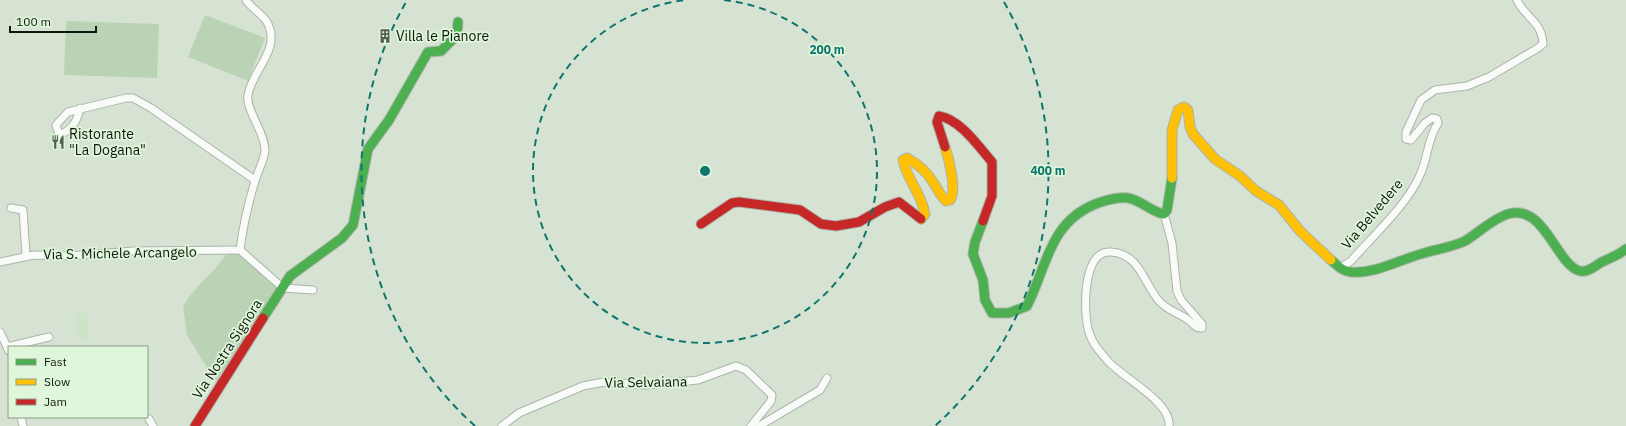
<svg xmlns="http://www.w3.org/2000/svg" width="1626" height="426" viewBox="0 0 1626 426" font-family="'IBM Plex Sans',sans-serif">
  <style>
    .built { fill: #cee4c9 }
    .green { fill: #bbd3b5 }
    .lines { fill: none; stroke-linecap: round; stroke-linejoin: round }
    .street-casing { stroke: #abb5a9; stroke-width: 9 }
    .fast-casing { stroke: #abb5a9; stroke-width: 11 }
    .slow-casing { stroke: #abb5a9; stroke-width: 11 }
    .jam-casing { stroke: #abb5a9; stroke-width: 11 }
    .street { stroke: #f9fbf8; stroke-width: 7 }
    .fast { stroke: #4caf50; stroke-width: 9 }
    .slow { stroke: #ffc107; stroke-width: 9 }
    .jam { stroke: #c62828; stroke-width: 9 }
    .ring { fill: none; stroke: #0f766e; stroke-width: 2; stroke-dasharray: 7 5 }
    .labels { text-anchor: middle; stroke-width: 3.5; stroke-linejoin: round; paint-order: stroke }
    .poi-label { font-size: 14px; fill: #0e170d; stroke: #dff6da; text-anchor: start }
    .street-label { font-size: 14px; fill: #0e170d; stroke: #dff6da }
    .centre { fill: #0f766e; stroke: #dff6da; stroke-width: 2 }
    .ring-label { font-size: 12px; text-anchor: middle; font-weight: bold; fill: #0f766e; stroke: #dff6da; stroke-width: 3.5; stroke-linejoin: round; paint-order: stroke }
  </style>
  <rect width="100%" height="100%" fill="#d6e3d3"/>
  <polygon class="built" points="76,313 87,313 89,318 89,338 78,339"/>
  <g class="green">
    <polygon points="205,15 265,38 248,81 188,57"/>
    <polygon points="66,21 159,24 157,78 64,75"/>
    <path d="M 228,251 L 239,251 L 278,289 L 217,384 L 187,335 L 183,306 C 196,284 216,272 228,251 Z"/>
  </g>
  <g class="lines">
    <defs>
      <g id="street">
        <path d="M 80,108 C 77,122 72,130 59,135 L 56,125 L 68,112 L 126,98 L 133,98 L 151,108 L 255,180"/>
        <polyline points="11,208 23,210 26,255"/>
        <path d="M 1164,214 L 1172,243 L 1177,291 L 1181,300 L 1202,324 L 1202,328 C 1195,329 1192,322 1187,319 C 1178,313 1167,310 1159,301 C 1143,282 1140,254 1111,252 C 1082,249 1083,314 1089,332 C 1092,343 1100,352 1107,360 C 1121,377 1172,402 1169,426"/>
        <path d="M 240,250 C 243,226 248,204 255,181 C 258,171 264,161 265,150 C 265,132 245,109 248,95 C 252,70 282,49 267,22 C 262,14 252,9 246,0"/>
        <polyline points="240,250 283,288 313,290"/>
        <polyline points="0,262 34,255 69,256 134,251 240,250"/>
        <path d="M 1342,270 L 1343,266 L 1351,261 C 1372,237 1408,204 1420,175 C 1428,158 1427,140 1438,123 L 1437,119 L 1432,118 L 1425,123 L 1411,140 L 1406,139 L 1406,132 L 1421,100 L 1435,90 L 1467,86 L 1489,77 L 1538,48 L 1543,44 C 1542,21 1524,17 1517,0"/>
        <polyline points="0,332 9,351"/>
        <polyline points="7,347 49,337"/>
        <polyline points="21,417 23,426"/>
        <polyline points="149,419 153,426"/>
        <polyline points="502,426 519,413 583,386 604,382 646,385 698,380 736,366 746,370 772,395 771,401 751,426"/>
        <polyline points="759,426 820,390 827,378"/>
      </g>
      <g id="fast">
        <path d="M 983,221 L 975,242 L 973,254 L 983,280 L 985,300 L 992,313 L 1009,313 L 1027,306 C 1047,267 1049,221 1098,203 C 1107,200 1118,197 1128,198 C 1141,200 1151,212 1164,214 L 1167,210 L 1172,178"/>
        <path d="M 1331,260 C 1338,266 1342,271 1351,272 C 1375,274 1399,260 1421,254 C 1436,249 1450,248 1465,241 C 1478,233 1494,218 1508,214 C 1545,203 1556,265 1580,271 C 1588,273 1596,265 1602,262 C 1610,258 1619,255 1626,249"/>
        <polyline points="263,318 290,276 342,238 353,225 368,149 389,120 428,52 441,51 457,35 458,22"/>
      </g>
      <g id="slow">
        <polyline points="1172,178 1172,130 1178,110 1184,107 1188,110 1190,127 1193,134 1215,159 1240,176 1256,191 1279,205 1300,231 1331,260"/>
        <path d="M 921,219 L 925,214 C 922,194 907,180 903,160 L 907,158 C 918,164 927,172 933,182 C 938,189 940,196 946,201 L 950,200 C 957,190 949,159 945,147"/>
      </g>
      <g id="jam">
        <path d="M 945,147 L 937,122 L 939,116 C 960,119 979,147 992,162 L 992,196 L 983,221"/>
        <polyline points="701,224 732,203 739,202 800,210 821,224 836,226 859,222 885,207 899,202 921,219"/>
        <polyline points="195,426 263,318"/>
      </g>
    </defs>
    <use href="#street" class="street-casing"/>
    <use href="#fast" class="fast-casing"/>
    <use href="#slow" class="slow-casing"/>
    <use href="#jam" class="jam-casing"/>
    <use href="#street" class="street"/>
    <use href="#fast" class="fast"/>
    <use href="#slow" class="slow"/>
    <use href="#jam" class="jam"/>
  </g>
  <g class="ring">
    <path d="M724 0A172 172 0 1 1 686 0"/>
    <path d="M475 426A343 343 0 0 1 406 2M1004 2A343 343 0 0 1 935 426"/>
  </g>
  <defs>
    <symbol id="building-bare" viewBox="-9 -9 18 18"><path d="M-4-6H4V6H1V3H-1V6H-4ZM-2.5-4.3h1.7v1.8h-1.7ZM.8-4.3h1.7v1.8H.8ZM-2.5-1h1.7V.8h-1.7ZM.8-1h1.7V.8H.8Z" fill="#545e52" stroke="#dff6da" stroke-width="2.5" paint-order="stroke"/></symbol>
    <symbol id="restaurant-bare" viewBox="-9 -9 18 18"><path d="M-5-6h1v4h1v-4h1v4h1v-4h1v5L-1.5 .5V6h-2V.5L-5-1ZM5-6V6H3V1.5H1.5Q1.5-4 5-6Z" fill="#545e52" stroke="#dff6da" stroke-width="2.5" paint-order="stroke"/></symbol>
  </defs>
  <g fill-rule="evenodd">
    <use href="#building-bare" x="375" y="26" width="20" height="20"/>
    <use href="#restaurant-bare" x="48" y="132" width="20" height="20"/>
  </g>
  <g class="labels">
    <g class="poi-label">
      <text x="396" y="41">Villa le Pianore</text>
      <text x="69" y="139">Ristorante<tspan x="69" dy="16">"La Dogana"</tspan></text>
    </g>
    <g class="street-label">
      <text transform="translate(1372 214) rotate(-50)" y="5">Via Belvedere</text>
      <text transform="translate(120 253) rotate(-1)" y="5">Via S. Michele Arcangelo</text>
      <text transform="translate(227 349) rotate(-57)" y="5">Via Nostra Signora</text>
      <text transform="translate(646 382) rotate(-1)" y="5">Via Selvaiana</text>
    </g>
  </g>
  <circle cx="705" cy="171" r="6" class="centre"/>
  <g class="ring-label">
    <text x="827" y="54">200 m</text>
    <text x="1048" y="175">400 m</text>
  </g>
  <rect x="8" y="346" width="140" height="72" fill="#dff6da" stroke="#8b9d88"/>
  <rect x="16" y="359" width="20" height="6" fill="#4caf50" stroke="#8b9d88"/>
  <text x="44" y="366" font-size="12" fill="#0e170d">Fast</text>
  <rect x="16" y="379" width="20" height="6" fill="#ffc107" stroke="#8b9d88"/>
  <text x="44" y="386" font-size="12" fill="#0e170d">Slow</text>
  <rect x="16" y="399" width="20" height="6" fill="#c62828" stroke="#8b9d88"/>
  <text x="44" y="406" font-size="12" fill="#0e170d">Jam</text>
  <path d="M10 26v6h86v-6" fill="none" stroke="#0e170d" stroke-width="2"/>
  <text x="16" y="26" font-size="12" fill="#0e170d" stroke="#dff6da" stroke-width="3" paint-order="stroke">100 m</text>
</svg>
